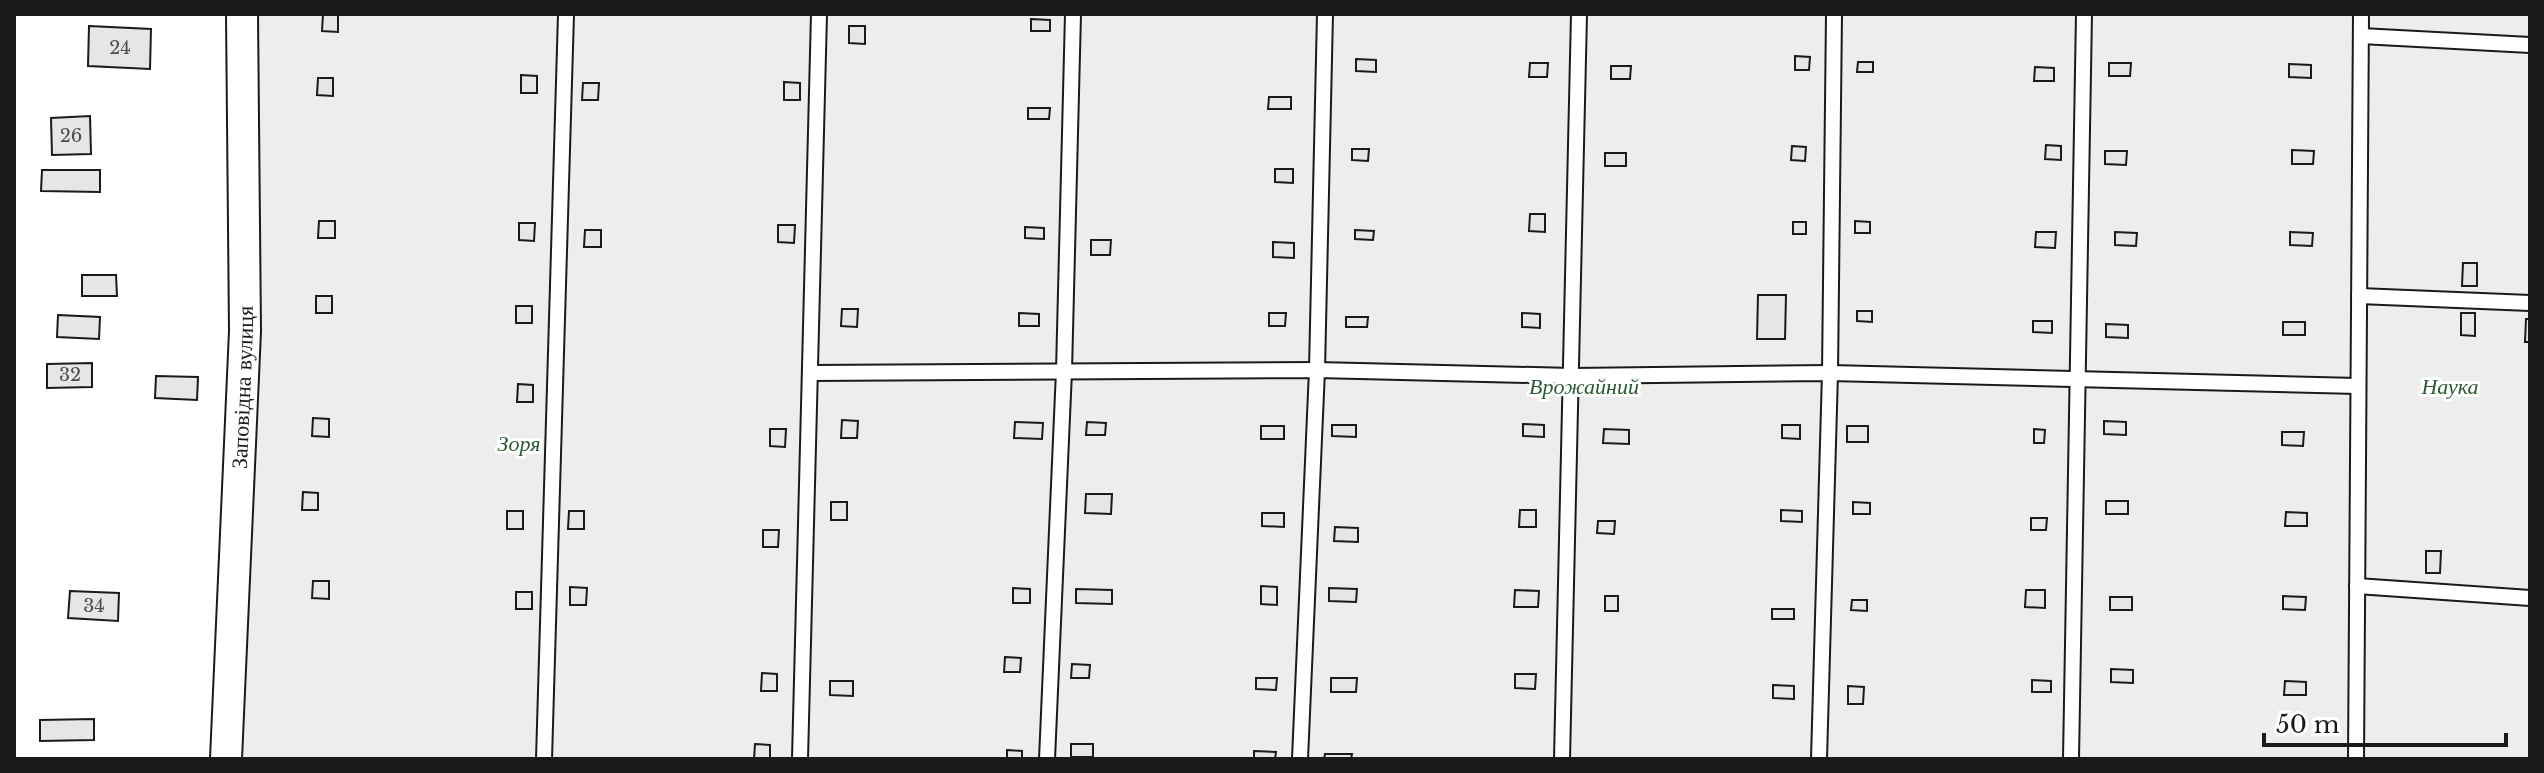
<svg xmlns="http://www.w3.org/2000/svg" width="2544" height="773" viewBox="0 0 2544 773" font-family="'Libre Baskerville',serif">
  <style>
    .built { fill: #ededed; stroke: #6a6a6a; stroke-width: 2 }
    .building { fill: #e6e6e6; stroke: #1a1a1a; stroke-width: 2 }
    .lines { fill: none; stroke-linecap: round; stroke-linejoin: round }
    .lane-casing { stroke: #1a1a1a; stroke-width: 18 }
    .street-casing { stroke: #1a1a1a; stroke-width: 34 }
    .lane { stroke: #fff; stroke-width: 14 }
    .street { stroke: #fff; stroke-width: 30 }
    .labels { text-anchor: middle; stroke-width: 6; stroke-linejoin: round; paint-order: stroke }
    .number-label { font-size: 18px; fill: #4d4d4d }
    .park-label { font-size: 22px; font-style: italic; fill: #2b5a34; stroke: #fff }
    .street-label { font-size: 22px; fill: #1a1a1a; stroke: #fff }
  </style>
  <rect width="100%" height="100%" fill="#fff"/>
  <polygon class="built" points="242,14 2530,14 2530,759 226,759"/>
  <g class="building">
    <polygon points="323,14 338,14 338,32 322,31"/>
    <polygon points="1031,19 1050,20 1050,31 1031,31"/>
    <polygon points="89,26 151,29 150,69 88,66"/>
    <polygon points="849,26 865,26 865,44 849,43"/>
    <polygon points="1795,56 1810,57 1809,70 1795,70"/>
    <polygon points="1356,59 1376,60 1376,72 1356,71"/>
    <polygon points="1858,62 1873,62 1873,72 1857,72"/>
    <polygon points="1530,63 1548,63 1547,77 1529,77"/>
    <polygon points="2109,63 2131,63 2130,76 2109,76"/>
    <polygon points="2289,64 2311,65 2311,78 2289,77"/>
    <polygon points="1611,66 1631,66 1630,79 1611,79"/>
    <polygon points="2035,67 2054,68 2054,81 2034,81"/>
    <polygon points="521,75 537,76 537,93 521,93"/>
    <polygon points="318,78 333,78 333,96 317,95"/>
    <polygon points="784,82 800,83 800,100 784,100"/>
    <polygon points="583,83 599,83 598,100 582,100"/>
    <polygon points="1269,97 1291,97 1291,109 1268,109"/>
    <polygon points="1028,108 1050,108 1049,119 1028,119"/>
    <polygon points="90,116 91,154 52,155 51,118"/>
    <polygon points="2046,145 2061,146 2061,160 2045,159"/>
    <polygon points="1792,146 1806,147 1805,161 1791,160"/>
    <polygon points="1352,149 1369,149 1368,161 1352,160"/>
    <polygon points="2292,150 2314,151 2313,164 2292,164"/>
    <polygon points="2105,151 2127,151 2126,165 2105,164"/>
    <rect x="1605" y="153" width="21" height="13"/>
    <polygon points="1275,169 1293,169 1293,183 1275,182"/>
    <polygon points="42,170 100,170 100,192 41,191"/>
    <polygon points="1530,214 1545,214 1545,232 1529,231"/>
    <polygon points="319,221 335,221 335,238 318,238"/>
    <polygon points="1855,221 1870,222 1870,233 1855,233"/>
    <rect x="1793" y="222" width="13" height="12"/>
    <polygon points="519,223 535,223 534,241 519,240"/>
    <polygon points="778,225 795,225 794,243 778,242"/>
    <polygon points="1025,227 1044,228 1044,239 1025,238"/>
    <polygon points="585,230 601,230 601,247 584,247"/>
    <polygon points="1355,230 1374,231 1373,240 1355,239"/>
    <polygon points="2036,232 2056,232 2055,248 2035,247"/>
    <polygon points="2115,232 2137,233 2136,246 2115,245"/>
    <polygon points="2290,232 2313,233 2312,246 2290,245"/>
    <polygon points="1091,240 1111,240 1110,255 1091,255"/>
    <polygon points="1273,242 1294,243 1294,258 1273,257"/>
    <polygon points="2463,263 2477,263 2477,286 2462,286"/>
    <polygon points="82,275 116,275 117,296 82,296"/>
    <polygon points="1758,295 1786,295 1785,339 1757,339"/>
    <rect x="316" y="296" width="16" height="17"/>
    <rect x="516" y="306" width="16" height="17"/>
    <polygon points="842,309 858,309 857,327 841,326"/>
    <polygon points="1857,311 1872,311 1872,322 1857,321"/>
    <polygon points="1019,313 1039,314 1039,326 1019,326"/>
    <polygon points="1269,313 1286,313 1285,326 1269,326"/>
    <polygon points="1522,313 1540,314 1540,328 1522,327"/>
    <polygon points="2461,313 2475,313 2475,336 2461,335"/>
    <polygon points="58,315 100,317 99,339 57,337"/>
    <polygon points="1346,317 1368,317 1367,327 1346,327"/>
    <polygon points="2526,319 2530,319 2530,342 2525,342"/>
    <polygon points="2033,321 2052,321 2052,333 2033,332"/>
    <rect x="2283" y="322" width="22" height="13"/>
    <polygon points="2106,324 2128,325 2128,338 2106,337"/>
    <polygon points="92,363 92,387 47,388 47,364"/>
    <polygon points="156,376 198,377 197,400 155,398"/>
    <polygon points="518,384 533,385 533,402 517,402"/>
    <polygon points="313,418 329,419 329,437 312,436"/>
    <polygon points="842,420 858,421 857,438 841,438"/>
    <polygon points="2104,421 2126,422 2126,435 2104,434"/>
    <polygon points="1015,422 1043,423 1042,439 1014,438"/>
    <polygon points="1087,422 1106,423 1105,435 1086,435"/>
    <polygon points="1523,424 1544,425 1544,437 1523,436"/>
    <polygon points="1332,425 1356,425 1356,437 1332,436"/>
    <polygon points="1782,425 1800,425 1800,439 1782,438"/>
    <rect x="1261" y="426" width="23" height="13"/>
    <rect x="1847" y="426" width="21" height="16"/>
    <polygon points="770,429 786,429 785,447 770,446"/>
    <polygon points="1604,429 1629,430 1629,444 1603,443"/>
    <polygon points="2034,429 2045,430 2044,443 2034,443"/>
    <polygon points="2282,432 2304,432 2303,446 2282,445"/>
    <polygon points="303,492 318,493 318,510 302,510"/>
    <polygon points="1086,494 1112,494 1111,514 1085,513"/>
    <rect x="2106" y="501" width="22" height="13"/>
    <rect x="831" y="502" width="16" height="18"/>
    <polygon points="1853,502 1870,503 1870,514 1853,514"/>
    <polygon points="1520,510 1536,510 1536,527 1519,527"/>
    <polygon points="1781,510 1802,511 1802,522 1781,521"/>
    <rect x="507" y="511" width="16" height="18"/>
    <polygon points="569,511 584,511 584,529 568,529"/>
    <polygon points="2286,512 2307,513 2307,526 2285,526"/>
    <polygon points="1262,513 1284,513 1284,527 1262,526"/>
    <polygon points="2031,518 2047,518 2046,530 2031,530"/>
    <polygon points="1598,521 1615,521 1614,534 1597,533"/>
    <polygon points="1335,527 1358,528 1358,542 1334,541"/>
    <polygon points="763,530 779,530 778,547 763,547"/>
    <polygon points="2426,551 2441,551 2440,573 2426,573"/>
    <polygon points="313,581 329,581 329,599 312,598"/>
    <polygon points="1261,586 1277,587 1277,605 1261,604"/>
    <polygon points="570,587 587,588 586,605 570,605"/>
    <polygon points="1013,588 1030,589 1030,603 1013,603"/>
    <polygon points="1329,588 1357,589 1356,602 1329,601"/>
    <polygon points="1076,589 1112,590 1112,604 1076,603"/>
    <polygon points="1515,590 1539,591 1538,607 1514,607"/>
    <polygon points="2026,590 2045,590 2045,608 2025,607"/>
    <polygon points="70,591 119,593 118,621 68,618"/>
    <rect x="516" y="592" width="16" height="17"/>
    <rect x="1605" y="596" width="13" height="15"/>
    <polygon points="2283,596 2306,597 2305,610 2283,609"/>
    <rect x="2110" y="597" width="22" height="13"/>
    <polygon points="1852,600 1867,600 1867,611 1851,610"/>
    <rect x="1772" y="609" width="22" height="10"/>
    <polygon points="1005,657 1021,658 1020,672 1004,672"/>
    <polygon points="1072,664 1090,665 1089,678 1071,678"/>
    <polygon points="2111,669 2133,670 2133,683 2111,682"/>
    <polygon points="762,673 777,674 777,691 761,691"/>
    <polygon points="1515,674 1536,674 1535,689 1515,688"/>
    <polygon points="1256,678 1277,678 1276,690 1256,689"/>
    <polygon points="1331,678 1357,678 1356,692 1331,692"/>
    <polygon points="2032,680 2051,681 2051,692 2032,692"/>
    <polygon points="830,681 853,681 853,696 830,695"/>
    <polygon points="2285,681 2306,682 2306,695 2284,695"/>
    <polygon points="1773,685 1794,686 1794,699 1773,698"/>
    <polygon points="1848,686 1864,687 1863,704 1848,704"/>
    <polygon points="94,719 94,740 40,741 40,720"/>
    <polygon points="755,744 770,745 770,759 754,759"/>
    <rect x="1071" y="744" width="22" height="13"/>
    <polygon points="1007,750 1022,751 1022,759 1007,759"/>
    <polygon points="1254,751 1276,752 1275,759 1254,759"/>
    <polygon points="1325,754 1352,754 1351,759 1324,759"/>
  </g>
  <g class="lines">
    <defs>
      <g id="lane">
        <polyline points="2361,36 2530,45"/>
        <polyline points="2359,296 2530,303"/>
        <polyline points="810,373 1317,370 1572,376 1830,373 2358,386"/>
        <polyline points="2357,586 2530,598"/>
        <polyline points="544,759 566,14"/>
        <polyline points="800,759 819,14"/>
        <polyline points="1047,759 1064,371 1073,14"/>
        <polyline points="1300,759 1317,370 1325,14"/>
        <polyline points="1562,759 1579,14"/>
        <polyline points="1819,759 1830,373 1834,14"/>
        <polyline points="2071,759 2084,14"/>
        <polyline points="2356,759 2361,14"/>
      </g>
      <g id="street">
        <path id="s1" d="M 226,759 L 245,331 L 242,14"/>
      </g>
    </defs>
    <use href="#lane" class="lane-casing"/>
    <use href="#street" class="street-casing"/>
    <use href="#lane" class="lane"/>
    <use href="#street" class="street"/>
  </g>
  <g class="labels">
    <g class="number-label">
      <text x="120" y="54">24</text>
      <text x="71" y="142">26</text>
      <text x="70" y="381">32</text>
      <text x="94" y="612">34</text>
    </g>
    <g class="park-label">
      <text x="1584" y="394">Врожайний</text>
      <text x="2450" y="394">Наука</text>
      <text x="519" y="451">Зоря</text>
    </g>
    <g class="street-label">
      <text dy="8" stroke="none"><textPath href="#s1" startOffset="372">Заповідна вулиця</textPath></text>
    </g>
  </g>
  <rect width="2544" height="773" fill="none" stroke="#1a1a1a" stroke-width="32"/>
  <path d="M2264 733v12h242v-12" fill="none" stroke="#1a1a1a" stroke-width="4"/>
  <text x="2276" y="733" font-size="24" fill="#1a1a1a" stroke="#ffffff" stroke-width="6" paint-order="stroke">50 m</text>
</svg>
